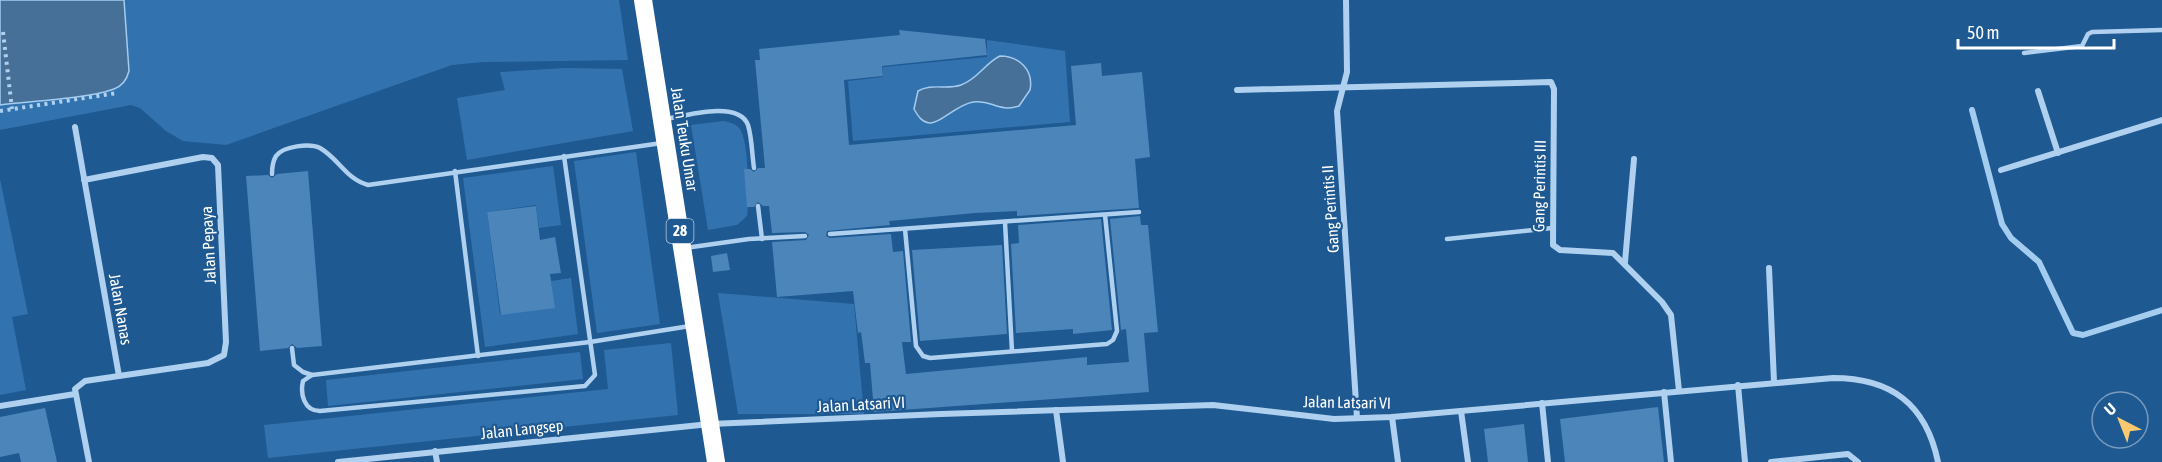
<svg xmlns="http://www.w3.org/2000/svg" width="2162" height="462" viewBox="0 0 2162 462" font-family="'Asap Condensed',sans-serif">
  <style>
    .green { fill: #3273af }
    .water { fill: #477098; stroke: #a3ccef; stroke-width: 1.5 }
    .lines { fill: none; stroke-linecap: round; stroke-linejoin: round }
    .stream { stroke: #a3ccef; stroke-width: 6 }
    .building { fill: #4b85ba }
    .path { stroke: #afd0ee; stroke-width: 4; stroke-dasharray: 3 4.5; stroke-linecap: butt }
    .lane { stroke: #afd0ee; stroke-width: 4.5 }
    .street { stroke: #afd0ee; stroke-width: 6 }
    .highway { stroke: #fff; stroke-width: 18 }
    .labels { text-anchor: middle; stroke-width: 4.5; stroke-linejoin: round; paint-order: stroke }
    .shield { fill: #1e5992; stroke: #bccdde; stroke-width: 1.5 }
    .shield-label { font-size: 15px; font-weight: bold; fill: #fff }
    .street-label { font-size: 16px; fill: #fff; stroke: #1e5992 }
  </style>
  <rect width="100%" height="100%" fill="#1e5992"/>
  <g class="green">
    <polygon points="124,0 619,0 628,60 483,62 452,65 226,145 183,141 166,131 140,108 131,105 0,130 0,105 96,93 122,84 129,71"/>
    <polygon points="987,40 1065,51 1070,122 853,141 848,81 883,77 883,67 987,57"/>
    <polygon points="565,68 622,69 633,131 467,160 457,98 505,90 500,72"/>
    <path d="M 723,121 C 730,122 736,124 740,129 C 749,142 749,200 747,216 L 737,225 L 708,230 L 691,125 Z"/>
    <polygon points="636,152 660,324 597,333 574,161"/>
    <polygon points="553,166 561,225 539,228 536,205 487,212 500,314 554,307 551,281 571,278 578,334 485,347 463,178"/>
    <polygon points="0,179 28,314 12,317 26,390 0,395"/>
    <polygon points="718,293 854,304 864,414 738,414"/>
    <polygon points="671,343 678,415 268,458 264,425 608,389 604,350"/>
    <polygon points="580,352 583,379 328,406 326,380"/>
  </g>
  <g class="water">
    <path d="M 0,0 L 124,0 L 129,71 C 127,79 122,86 114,89 C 87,99 31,101 0,105 Z"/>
    <path d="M 1000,56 C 1019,56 1034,70 1030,90 L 1019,106 C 999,113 991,99 973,102 C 956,105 941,123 931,123 C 922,123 918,116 914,109 L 918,91 C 931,83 947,90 961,85 C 978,79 985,63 1000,56 Z"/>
  </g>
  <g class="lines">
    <polyline class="stream" points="1972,110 2002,224 2011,238 2039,262 2073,333 2083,335 2162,310"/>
  </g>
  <g class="building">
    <polygon points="899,30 985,39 987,55 882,66 883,76 844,80 849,145 1076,125 1071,66 1101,63 1102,76 1142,72 1150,157 1135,159 1139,208 1017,216 1017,211 975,213 889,221 890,225 827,231 826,236 830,238 891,234 893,252 903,251 911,342 902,342 906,374 1087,357 1087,365 1129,362 1126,329 1121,330 1110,219 1140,216 1141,225 1148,225 1158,332 1144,333 1149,392 874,412 870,363 865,363 861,332 858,333 853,291 777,297 772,242 806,240 809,235 805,232 772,233 769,206 763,206 758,202 754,207 747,207 744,169 750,169 754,172 758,168 765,168 755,60 760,60 759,49 900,35"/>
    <polygon points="308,171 322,346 297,348 292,344 288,348 260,351 246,176 268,175 272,178 277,174"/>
    <polygon points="536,206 540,240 555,237 561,273 550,274 555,308 501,315 487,212"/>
    <polygon points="1101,219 1112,330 1073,334 1073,329 1016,333 1011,244 1019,243 1018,225"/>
    <polygon points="1002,245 1007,334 920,341 912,250"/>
    <polygon points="727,253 730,270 713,272 711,256"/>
    <polygon points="1658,407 1664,462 1565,462 1560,419"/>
    <polygon points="45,408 57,462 21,462 19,453 0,457 0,417"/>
    <polygon points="1524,424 1528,462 1488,462 1484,429"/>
  </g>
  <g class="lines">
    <g class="path">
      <polyline points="3,32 12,109"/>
      <polyline points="0,111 117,93"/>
    </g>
    <g class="lane">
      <polyline points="2024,53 2082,46 2088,34 2092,32 2162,30"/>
      <path d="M 667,119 C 687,115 739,100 748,125 C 752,138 752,155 754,168"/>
      <path d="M 564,156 L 595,375 L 585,386 L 320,411 C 304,411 300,394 303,381 L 312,375 L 590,342 L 690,326"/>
      <polyline points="455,171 478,356"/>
      <path d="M 272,174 C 272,168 273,161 276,156 C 283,146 310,143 320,148 C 339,159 346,179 368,185 L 662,143"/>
      <polyline points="758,206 762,239"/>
      <polyline points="1005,222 1012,351"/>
      <polyline points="905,229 916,346 923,356 930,358 1107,344 1113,340 1117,331 1105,215"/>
      <polyline points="830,234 1139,212"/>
      <polyline points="1447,239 1552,228"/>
      <polyline points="685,248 749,239 805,236"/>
      <polyline points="292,348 294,365 303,372 312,375"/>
    </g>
    <g class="street">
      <polyline points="1346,0 1347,72 1337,111 1357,418"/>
      <polyline points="1237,90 1551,82 1554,89 1553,245 1560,250 1613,253 1662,302 1671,315 1679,391"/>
      <polyline points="2038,91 2058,153"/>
      <polyline points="75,127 119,376 85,381 75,389 89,462"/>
      <polyline points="2001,170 2162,120"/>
      <polyline points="84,180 203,157 212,158 218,165 226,342 224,355 208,363 119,376"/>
      <polyline points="1625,262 1634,159"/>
      <polyline points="1769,268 1774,382"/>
      <polyline points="1738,385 1745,462"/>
      <polyline points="1664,392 1671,462"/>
      <polyline points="1542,403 1548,462"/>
      <polyline points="0,406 75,394"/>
      <polyline points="1056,410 1063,462"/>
      <polyline points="1461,411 1468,462"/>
      <polyline points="1392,417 1398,462"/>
      <polyline points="435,451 437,462"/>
      <path d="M 338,462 L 710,424 L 941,414 L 1213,405 L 1334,419 L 1392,417 L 1833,378 C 1891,378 1926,404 1938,462"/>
      <polyline points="1771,462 1848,454 1858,462"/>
    </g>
    <polyline class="highway" points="643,0 716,462"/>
  </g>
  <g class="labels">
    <rect class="shield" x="666.5" y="219" width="27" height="24" rx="4.5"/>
    <g class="shield-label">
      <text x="680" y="236">28</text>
    </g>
    <g class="street-label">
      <text transform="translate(685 139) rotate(81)" y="6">Jalan Teuku Umar</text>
      <text transform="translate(1539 186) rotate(-89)" y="6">Gang Perintis III</text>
      <text transform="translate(1330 209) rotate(-94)" y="6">Gang Perintis II</text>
      <text transform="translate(208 245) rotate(-93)" y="6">Jalan Pepaya</text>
      <text transform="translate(121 309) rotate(80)" y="6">Jalan Nanas</text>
      <text transform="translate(1347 402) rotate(1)" y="6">Jalan Latsari VI</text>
      <text transform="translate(861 404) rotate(-3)" y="6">Jalan Latsari VI</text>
      <text transform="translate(522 429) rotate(-6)" y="6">Jalan Langsep</text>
    </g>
  </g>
  <g transform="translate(2120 420) rotate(318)"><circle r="28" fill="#1e5992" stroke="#789bbe" stroke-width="1.5"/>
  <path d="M0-4.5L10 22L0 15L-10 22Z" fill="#fcc96f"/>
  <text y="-9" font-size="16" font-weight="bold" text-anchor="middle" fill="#ffffff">U</text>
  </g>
  <path d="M1958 39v9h156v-9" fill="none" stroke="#ffffff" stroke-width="3"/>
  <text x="1967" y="39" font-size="18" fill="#ffffff" stroke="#1e5992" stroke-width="4.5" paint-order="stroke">50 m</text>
</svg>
